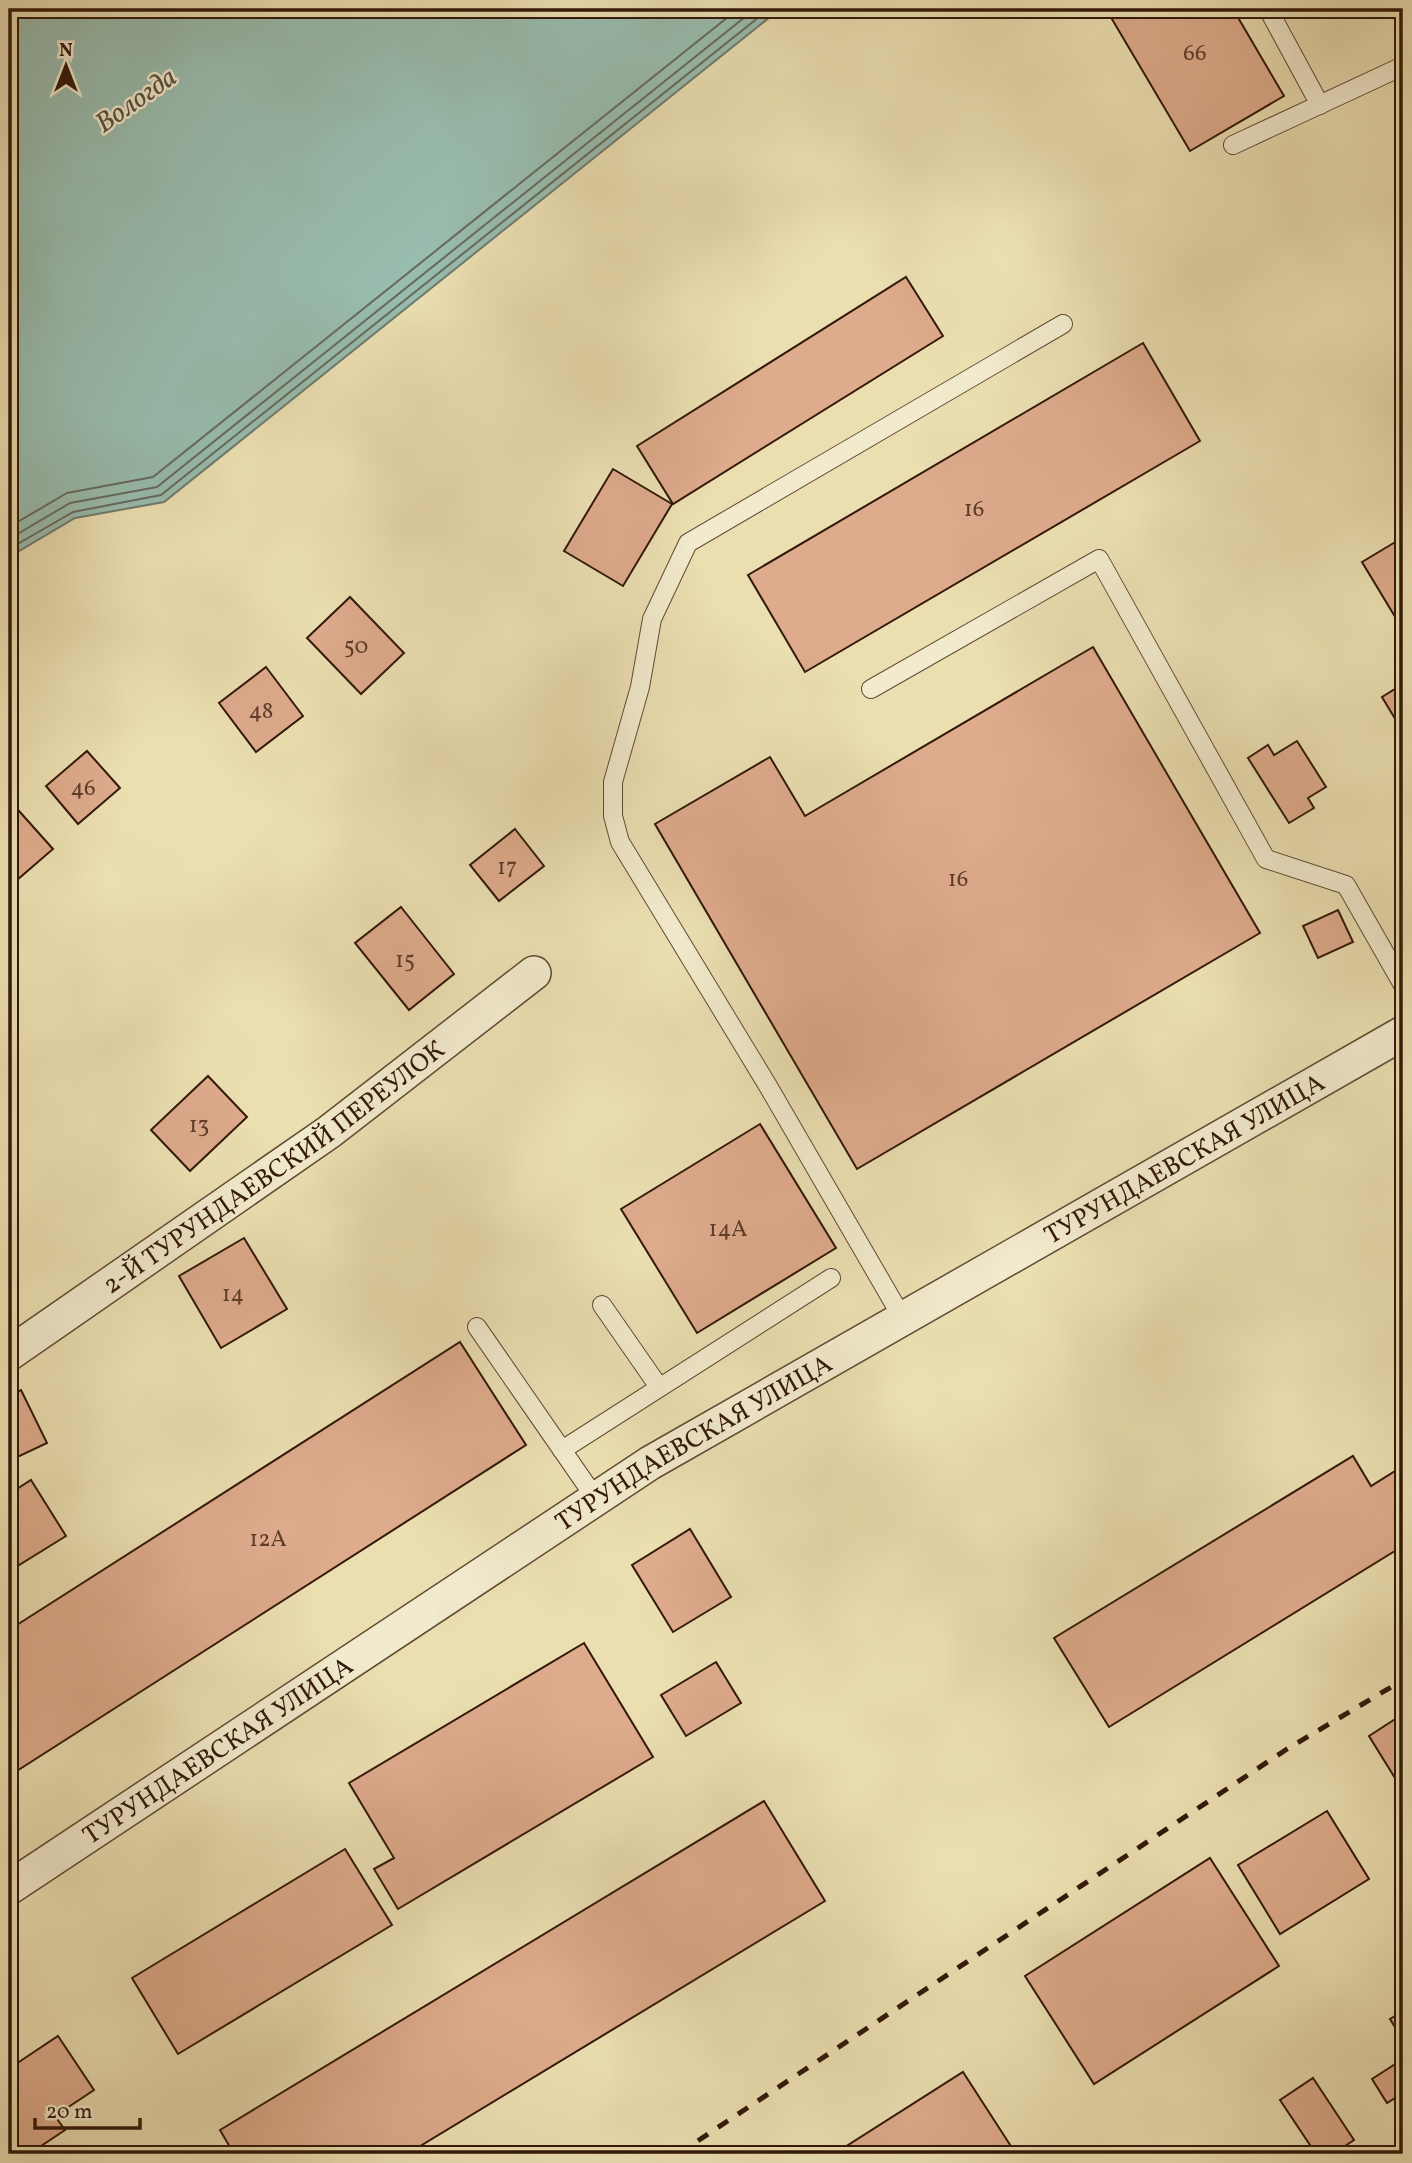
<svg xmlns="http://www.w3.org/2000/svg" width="1412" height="2163" viewBox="0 0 1412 2163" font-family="Vollkorn,serif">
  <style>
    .water { fill: #98bcae; stroke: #6f7a6c; stroke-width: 2 }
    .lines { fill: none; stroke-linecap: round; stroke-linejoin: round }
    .shore { stroke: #656a5c; stroke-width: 2 }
    .building { fill: #deab8c; stroke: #321809; stroke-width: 2 }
    .lane-casing { stroke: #604a33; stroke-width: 20 }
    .street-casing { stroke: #604a33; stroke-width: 36 }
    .lane { stroke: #f2eacd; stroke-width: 18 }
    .street { stroke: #f2eacd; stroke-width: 33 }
    .rail { stroke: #321809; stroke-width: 5; stroke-dasharray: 12 12; stroke-linecap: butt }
    .labels { text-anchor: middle; stroke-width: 5; stroke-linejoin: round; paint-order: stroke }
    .number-label { font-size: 23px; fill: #5d3d2a }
    .street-label { font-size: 26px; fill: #321809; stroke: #f2eacd }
    .water-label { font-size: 28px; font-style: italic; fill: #565143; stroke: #f2eacd }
  </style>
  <rect width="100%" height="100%" fill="#ebdfb2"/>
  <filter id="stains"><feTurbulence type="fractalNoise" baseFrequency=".00286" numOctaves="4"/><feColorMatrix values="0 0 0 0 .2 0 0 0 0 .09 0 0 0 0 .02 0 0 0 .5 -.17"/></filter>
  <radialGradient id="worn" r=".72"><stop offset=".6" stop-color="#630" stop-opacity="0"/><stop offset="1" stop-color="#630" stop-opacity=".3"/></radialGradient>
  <polygon class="water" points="9,9 780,9 164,502 75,518 9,557"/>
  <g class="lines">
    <g class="shore">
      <polyline points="9,527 67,493 153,477 738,9"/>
      <polyline points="9,539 70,503 157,487 755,9"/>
      <polyline points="9,549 73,512 161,495 769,9"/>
    </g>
  </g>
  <g class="building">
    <polygon points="1106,9 1233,9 1284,96 1190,151"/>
    <polygon points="906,277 943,336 673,504 637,446"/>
    <polygon points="1143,343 1200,441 805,672 748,575"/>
    <polygon points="613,469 672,504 623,586 564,551"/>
    <polygon points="1397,541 1403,551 1403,630 1362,562"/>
    <polygon points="350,597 404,653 361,694 307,638"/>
    <polygon points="1093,647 1260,933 857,1169 655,824 770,757 805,816"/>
    <polygon points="266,667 303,716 256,752 219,703"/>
    <polygon points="1403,684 1403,732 1382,697"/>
    <polygon points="1297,741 1326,787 1308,798 1314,808 1289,823 1248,758 1268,745 1274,755"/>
    <polygon points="87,751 120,788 78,824 46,786"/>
    <polygon points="11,802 53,849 17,880 9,870 9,804"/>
    <polygon points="515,829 544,866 499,901 470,865"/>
    <polygon points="401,907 454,974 409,1010 355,943"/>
    <polygon points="1338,910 1353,942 1318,958 1303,926"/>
    <polygon points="208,1076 247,1117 190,1171 151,1130"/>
    <polygon points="760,1124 836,1248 697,1333 621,1209"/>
    <polygon points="244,1238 287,1309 221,1348 179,1276"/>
    <polygon points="460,1342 526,1445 9,1776 9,1630"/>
    <polygon points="21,1390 47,1443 9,1461 9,1396"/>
    <polygon points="1353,1456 1371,1486 1403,1466 1403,1546 1109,1727 1054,1638"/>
    <polygon points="31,1480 66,1536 11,1570 9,1566 9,1494"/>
    <polygon points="690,1529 731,1597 673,1632 632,1565"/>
    <polygon points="584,1643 653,1757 398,1909 374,1869 394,1858 349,1783"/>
    <polygon points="716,1662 741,1703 686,1736 661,1695"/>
    <polygon points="1403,1714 1403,1791 1369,1736"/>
    <polygon points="764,1801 825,1901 407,2154 234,2154 220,2130"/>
    <polygon points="1327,1811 1369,1879 1280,1934 1238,1865"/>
    <polygon points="345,1849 392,1925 178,2054 132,1978"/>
    <polygon points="1210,1858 1279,1966 1094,2084 1025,1976"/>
    <polygon points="1403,2011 1403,2040 1390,2019"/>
    <polygon points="58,2036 94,2090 55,2116 65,2130 29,2154 9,2154 9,2054 16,2064"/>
    <polygon points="1403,2059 1403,2093 1387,2103 1372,2079"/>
    <polygon points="963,2072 1016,2154 834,2154"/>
    <polygon points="1313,2078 1354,2140 1333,2154 1316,2154 1280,2100"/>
  </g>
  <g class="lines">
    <defs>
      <g id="lane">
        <polyline points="1268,9 1320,105"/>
        <polyline points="1233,145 1403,66"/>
        <polyline points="871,689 1099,559 1266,859 1346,885 1403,985"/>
        <polyline points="602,1305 659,1387"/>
        <polyline points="903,1319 768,1086 620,842 613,816 613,782 640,687 652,619 688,543 1063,324"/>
        <polyline points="477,1327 596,1499"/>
        <polyline points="562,1450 831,1278"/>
      </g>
      <g id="street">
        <path id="s1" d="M 9,1354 L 329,1132 L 534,973"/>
        <path id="s2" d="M 9,1888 L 650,1463 L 1403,1033"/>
      </g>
    </defs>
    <use href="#lane" class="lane-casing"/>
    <use href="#street" class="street-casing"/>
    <use href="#lane" class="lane"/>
    <use href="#street" class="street"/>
    <polyline class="rail" points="678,2154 1287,1749 1403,1680"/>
  </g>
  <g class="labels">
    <g class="number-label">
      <text x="1195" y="60">66</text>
      <text x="974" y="516">16</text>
      <text x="356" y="653">50</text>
      <text x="261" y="718">48</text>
      <text x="83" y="795">46</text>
      <text x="507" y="874">17</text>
      <text x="958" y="886">16</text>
      <text x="405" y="967">15</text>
      <text x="199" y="1132">13</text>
      <text x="728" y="1236">14А</text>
      <text x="233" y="1301">14</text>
      <text x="268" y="1546">12А</text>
    </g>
    <g class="street-label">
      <text dy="9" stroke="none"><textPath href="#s2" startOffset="1384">ТУРУНДАЕВСКАЯ УЛИЦА</textPath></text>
      <text dy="9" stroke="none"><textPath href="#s1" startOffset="324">2-Й ТУРУНДАЕВСКИЙ ПЕРЕУЛОК</textPath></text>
      <text dy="9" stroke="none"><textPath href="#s2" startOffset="817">ТУРУНДАЕВСКАЯ УЛИЦА</textPath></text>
      <text dy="9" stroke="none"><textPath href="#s2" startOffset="250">ТУРУНДАЕВСКАЯ УЛИЦА</textPath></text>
    </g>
    <g class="water-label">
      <text transform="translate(135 99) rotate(-35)" y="10">Вологда</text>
    </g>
  </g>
  <rect width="1412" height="2163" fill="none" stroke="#ebdfb2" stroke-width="35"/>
  <rect x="10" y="10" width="1391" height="2142" fill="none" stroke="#321809" stroke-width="3.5"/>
  <rect x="18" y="18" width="1377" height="2128" fill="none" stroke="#321809" stroke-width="2"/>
  <g transform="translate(66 66)" stroke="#f2eacd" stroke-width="5" paint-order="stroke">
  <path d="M0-5L12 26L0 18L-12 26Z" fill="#321809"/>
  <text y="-10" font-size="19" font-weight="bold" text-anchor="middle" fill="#321809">N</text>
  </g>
  <path d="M35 2118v10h105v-10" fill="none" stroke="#321809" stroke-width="3.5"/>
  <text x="46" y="2118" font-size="21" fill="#321809" stroke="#f2eacd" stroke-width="5" paint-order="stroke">20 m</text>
  <rect width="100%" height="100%" filter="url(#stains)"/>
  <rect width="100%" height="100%" fill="url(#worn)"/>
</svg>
